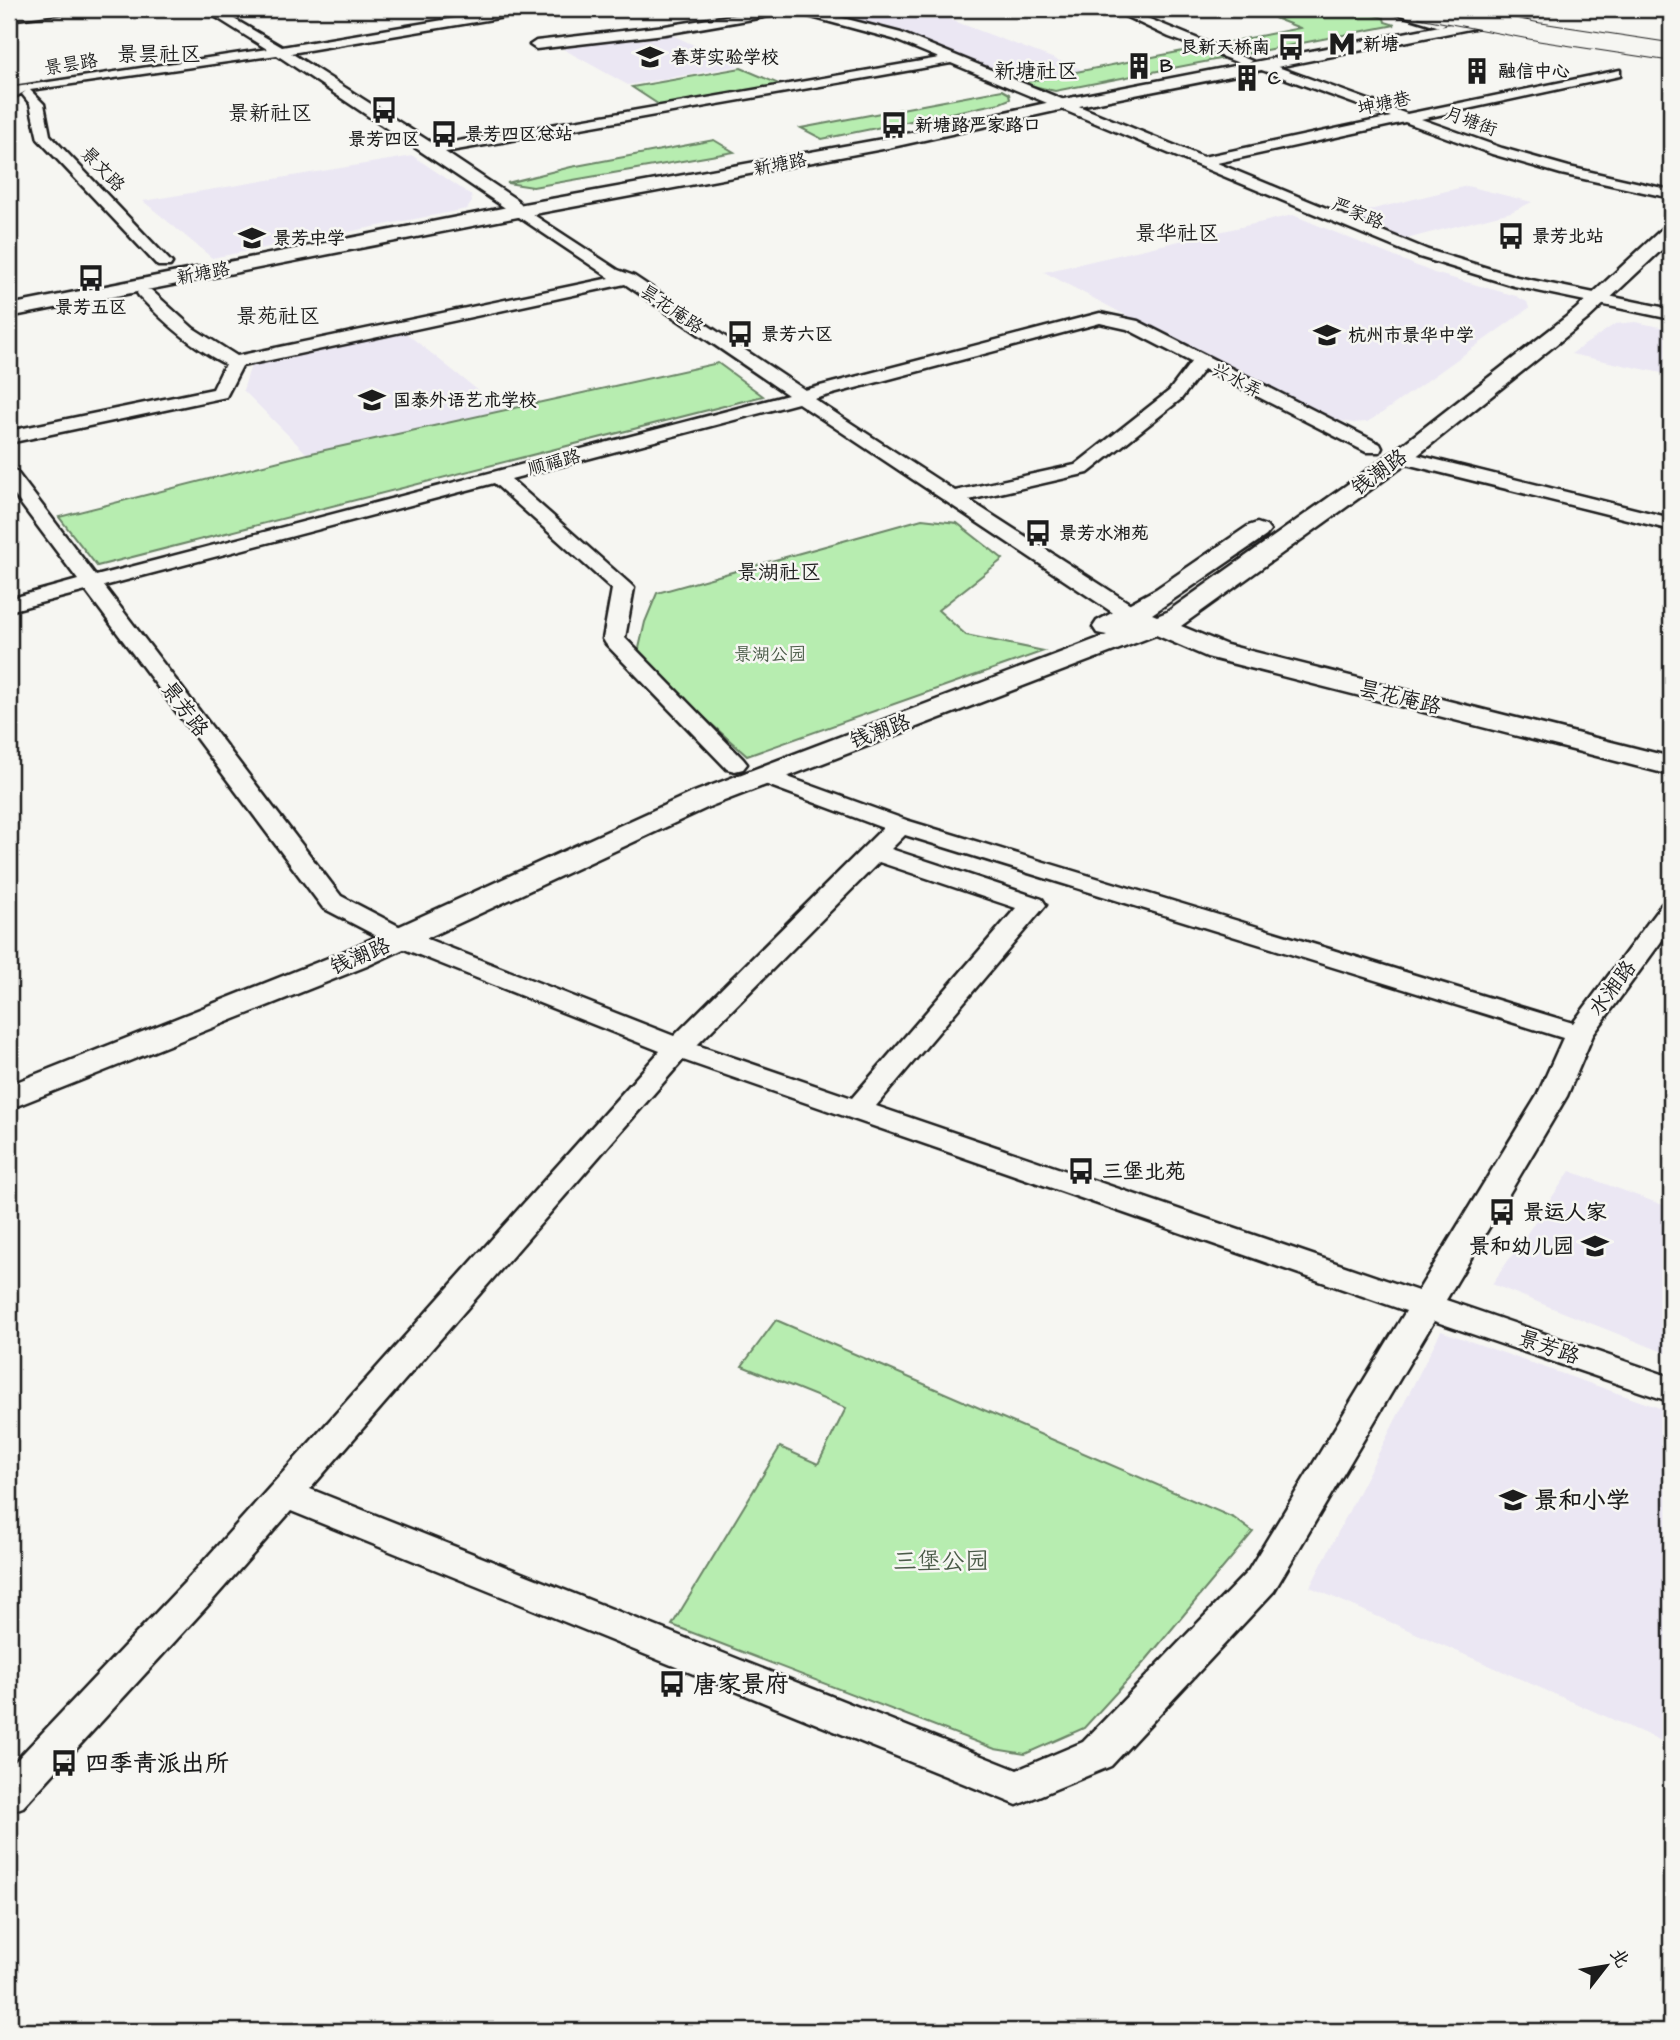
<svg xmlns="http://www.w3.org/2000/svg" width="1680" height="2040" viewBox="0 0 1680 2040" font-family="'Architects Daughter','LXGW WenKai TC',sans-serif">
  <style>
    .built { fill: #ebe7f3 }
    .green { fill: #b7edb0; stroke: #6a8466; stroke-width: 2 }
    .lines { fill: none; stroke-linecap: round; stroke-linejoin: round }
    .minor-casing { stroke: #1c1c1c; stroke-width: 5 }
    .major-casing { stroke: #1c1c1c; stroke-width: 5 }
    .minor { fill: #f6f6f2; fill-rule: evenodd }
    .major { fill: #f6f6f2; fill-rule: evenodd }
    .major-bridge-casing { stroke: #1c1c1c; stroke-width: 19; stroke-linecap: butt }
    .major-bridge { stroke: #f6f6f2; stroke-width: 17 }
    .labels { text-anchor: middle; stroke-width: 5; stroke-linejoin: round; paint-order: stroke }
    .far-poi-label { font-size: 18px; font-weight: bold; fill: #1c1c1c; stroke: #f6f6f2; text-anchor: start }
    .far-street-label { font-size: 18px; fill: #1c1c1c; stroke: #f6f6f2 }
    .far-park-label { font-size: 18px; fill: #4a5b48; stroke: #f6f6f2 }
    .far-quarter-label { font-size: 21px; fill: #1c1c1c; stroke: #f6f6f2 }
    .street-label { font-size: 21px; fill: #1c1c1c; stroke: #f6f6f2 }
    .poi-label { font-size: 21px; font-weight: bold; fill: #1c1c1c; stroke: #f6f6f2; text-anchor: start }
    .near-poi-label { font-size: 24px; font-weight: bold; fill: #1c1c1c; stroke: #f6f6f2; text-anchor: start }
    .near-park-label { font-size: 24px; fill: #4a5b48; stroke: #f6f6f2 }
  </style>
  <rect width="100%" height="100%" fill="#f6f6f2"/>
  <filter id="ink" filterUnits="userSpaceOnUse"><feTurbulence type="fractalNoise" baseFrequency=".0143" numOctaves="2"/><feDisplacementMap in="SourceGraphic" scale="14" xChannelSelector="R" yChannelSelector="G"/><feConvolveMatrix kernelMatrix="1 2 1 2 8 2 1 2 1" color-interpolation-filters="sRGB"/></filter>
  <g filter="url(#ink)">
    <g class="built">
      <polygon points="827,9 922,9 1084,70 1020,83 898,32 819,14 820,10"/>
      <polygon points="668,33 739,66 628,85 563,49 571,43"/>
      <polygon points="413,156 471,195 472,202 467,209 212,258 143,201"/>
      <polygon points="1467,186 1532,202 1511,212 1406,239 1349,215"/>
      <polygon points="1293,215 1434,273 1516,296 1527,302 1529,308 1382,413 1367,422 1353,423 1336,420 1212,361 1044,272"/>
      <polygon points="1635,322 1671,329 1671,375 1571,354 1615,324"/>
      <polygon points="402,330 504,411 307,454 243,390 252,362"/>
      <polygon points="1570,1171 1671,1208 1671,1355 1492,1284"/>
      <polygon points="1441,1331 1671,1412 1671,1745 1310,1587"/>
    </g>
    <g class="green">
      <polygon points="1333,9 1356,9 1384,18 1385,22 1395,25 1055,91 1020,83 1300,28 1277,19"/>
      <polygon points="741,68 786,87 664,108 632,87"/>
      <polygon points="1002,90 1009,94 1010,99 1000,103 822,139 801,128"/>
      <polygon points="714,140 734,152 533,187 507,183 571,167"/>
      <polygon points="718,363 763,396 97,566 59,517 307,454"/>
      <polygon points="922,519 957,523 1003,559 938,610 966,635 1044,651 747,756 637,657 645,622 657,593"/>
      <polygon points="776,1320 1234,1518 1253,1532 1146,1660 1084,1728 1025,1754 995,1749 672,1625 780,1447 818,1464 846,1408 742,1366"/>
    </g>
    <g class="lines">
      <defs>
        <g id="minor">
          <polygon points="37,9 69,9 63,13 9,20 9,12"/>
          <path d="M 203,9 L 217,9 L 282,47 L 509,9 L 534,9 L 528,13 L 291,53 L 435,145 L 939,58 L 893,39 L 793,12 L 665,34 L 536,49 L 530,45 L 536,41 L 665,26 L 772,9 L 808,9 L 901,33 L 1203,157 L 1391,117 L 1259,69 L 1258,66 L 1264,62 L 1407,114 L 1620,70 L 1620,76 L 1615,77 L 1421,119 L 1502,148 L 1569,167 L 1671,190 L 1671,198 L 1561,174 L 1492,154 L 1405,122 L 1217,163 L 1428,250 L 1517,277 L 1671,309 L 1671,319 L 1514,286 L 1416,256 L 951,63 L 445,152 L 517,200 L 523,208 L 618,270 L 634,276 L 805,390 L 1100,313 L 1138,321 L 1380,444 L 1382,448 L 1380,452 L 1366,452 L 1204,369 L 1181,399 L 1088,473 L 969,500 L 1140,610 L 1143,615 L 1140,620 L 1124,620 L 798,403 L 511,479 L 630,584 L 634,588 L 625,638 L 743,759 L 747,764 L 743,769 L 735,771 L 727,769 L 606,644 L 603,639 L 612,589 L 494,483 L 104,586 L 341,896 L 412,933 L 674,1036 L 883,828 L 754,780 L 751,775 L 754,770 L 763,768 L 909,821 L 1573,1023 L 1662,904 L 1671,902 L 1671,928 L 1593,1035 L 1567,1096 L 1446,1300 L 1671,1377 L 1671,1402 L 1434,1321 L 1274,1591 L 1111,1766 L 1017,1805 L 291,1511 L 211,1602 L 23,1807 L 9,1812 L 9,1768 L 185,1582 L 660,1051 L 394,945 L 323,908 L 86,591 L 9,611 L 9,599 L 78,580 L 9,488 L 9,469 L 16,471 L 96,576 L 788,395 L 625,284 L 242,366 L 226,397 L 9,443 L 9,431 L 213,389 L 225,364 C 192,347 165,323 139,296 L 137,293 L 139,290 L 151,290 L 193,328 L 237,356 L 610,278 L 277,55 L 30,90 L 44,104 L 50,135 L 172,263 L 170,266 L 158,266 L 38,139 L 30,104 L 22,94 L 26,91 L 13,98 L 9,97 L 9,88 L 267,49 ZM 1100,323 L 1127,329 L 1191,362 L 1169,391 L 1075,465 L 955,491 L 814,399 ZM 905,835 L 1563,1038 L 1537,1096 L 1418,1291 L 876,1106 L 1046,905 L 1042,899 L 891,849 ZM 879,862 L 1016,908 L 852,1098 L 697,1045 ZM 683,1060 L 1406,1311 L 1248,1571 L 1083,1742 L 1017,1770 L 310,1489 Z"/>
          <polygon points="1110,9 1125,9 1252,61 1246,65 1242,64 1169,37"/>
          <polygon points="1382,9 1401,9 1446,23 1440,27"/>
          <polygon points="1401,451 1671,518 1671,530 1394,461 1391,457"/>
        </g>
        <g id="major">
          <polygon points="1398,9 1423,9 1467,21 1528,9 1557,9 1550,13 1064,109 888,148 518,217 9,317 9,305 518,205 888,138 1064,99 1450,24 1400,12"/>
          <polygon points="1671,225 1671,241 1589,318 1409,462 1181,626 1227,645 1671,757 1671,775 1207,657 1156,635 711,806 367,966 9,1109 9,1085 343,952 689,794 1107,635 1097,633 1093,627 1097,621 1156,589 1248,526 1257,523 1266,526 1270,531 1266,536 1152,614 1157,616 1167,612 1393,452 1575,310 1664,227"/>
        </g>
      </defs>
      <use href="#minor" class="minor-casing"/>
      <use href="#major" class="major-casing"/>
      <use href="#minor" class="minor"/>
      <use href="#major" class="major"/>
      <defs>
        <polyline id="major-bridge" points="1420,9 1540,32 1671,52"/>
      </defs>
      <use href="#major-bridge" class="major-bridge-casing"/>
      <use href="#major-bridge" class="major-bridge"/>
    </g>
  </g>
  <defs>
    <symbol id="metro-bare" viewBox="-9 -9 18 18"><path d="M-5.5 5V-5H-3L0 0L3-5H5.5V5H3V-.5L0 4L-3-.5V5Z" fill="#1c1c1c" stroke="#f6f6f2" stroke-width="2.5" paint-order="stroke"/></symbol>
    <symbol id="bus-bare" viewBox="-9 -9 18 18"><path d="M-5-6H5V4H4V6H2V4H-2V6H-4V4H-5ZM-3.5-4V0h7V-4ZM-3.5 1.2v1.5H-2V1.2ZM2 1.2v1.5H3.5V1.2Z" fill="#1c1c1c" stroke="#f6f6f2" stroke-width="2.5" paint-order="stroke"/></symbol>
    <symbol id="school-bare" viewBox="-9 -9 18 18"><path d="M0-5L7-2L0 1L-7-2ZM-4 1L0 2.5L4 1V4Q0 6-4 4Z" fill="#1c1c1c" stroke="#f6f6f2" stroke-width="2.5" paint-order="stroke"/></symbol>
    <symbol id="building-bare" viewBox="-9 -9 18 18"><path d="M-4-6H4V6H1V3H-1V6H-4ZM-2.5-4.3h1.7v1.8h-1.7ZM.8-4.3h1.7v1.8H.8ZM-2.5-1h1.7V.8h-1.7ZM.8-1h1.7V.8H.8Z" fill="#1c1c1c" stroke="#f6f6f2" stroke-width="2.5" paint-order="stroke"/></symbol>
  </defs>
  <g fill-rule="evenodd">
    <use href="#metro-bare" x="1323" y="25" width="38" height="38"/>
    <use href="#bus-bare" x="1272" y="28" width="38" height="38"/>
    <use href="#school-bare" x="631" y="38" width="38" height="38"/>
    <use href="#building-bare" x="1120" y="47" width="38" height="38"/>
    <use href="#building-bare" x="1458" y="52" width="38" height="38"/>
    <use href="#building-bare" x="1228" y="59" width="38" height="38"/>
    <use href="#bus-bare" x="365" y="91" width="38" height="38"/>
    <use href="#bus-bare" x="875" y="106" width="38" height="38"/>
    <use href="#bus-bare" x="425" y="115" width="38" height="38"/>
    <use href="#bus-bare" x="1492" y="217" width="38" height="38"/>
    <use href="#school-bare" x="233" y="219" width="38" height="38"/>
    <use href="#bus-bare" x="72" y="259" width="38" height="38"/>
    <use href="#bus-bare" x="721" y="315" width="38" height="38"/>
    <use href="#school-bare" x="1308" y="316" width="38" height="38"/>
    <use href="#school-bare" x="353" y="381" width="38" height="38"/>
    <use href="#bus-bare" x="1019" y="514" width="38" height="38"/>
    <use href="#bus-bare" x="1062" y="1152" width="38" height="38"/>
    <use href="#bus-bare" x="1483" y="1193" width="38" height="38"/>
    <use href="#school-bare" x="1576" y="1227" width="38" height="38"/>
    <use href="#school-bare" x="1494" y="1481" width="38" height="38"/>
    <use href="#bus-bare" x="653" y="1665" width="38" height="38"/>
    <use href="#bus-bare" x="45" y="1744" width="38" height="38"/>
  </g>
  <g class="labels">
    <g class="far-poi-label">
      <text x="1363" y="50">新塘</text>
      <text x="1270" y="53" text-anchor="end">艮新天桥南</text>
      <text x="671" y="63">春芽实验学校</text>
      <text x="1160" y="72">B</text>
      <text x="1498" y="77">融信中心</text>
      <text x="1268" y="84">C</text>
      <text x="915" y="131">新塘路严家路口</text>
      <text x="465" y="140">景芳四区总站</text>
      <text x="384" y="145" text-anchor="middle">景芳四区</text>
      <text x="1532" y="242">景芳北站</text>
      <text x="273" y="244">景芳中学</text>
      <text x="91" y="313" text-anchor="middle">景芳五区</text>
      <text x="761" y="340">景芳六区</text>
      <text x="1348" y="341">杭州市景华中学</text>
      <text x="393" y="406">国泰外语艺术学校</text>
      <text x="1059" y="539">景芳水湘苑</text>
    </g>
    <g class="far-street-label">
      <text transform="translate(71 64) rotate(-9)" y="6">景昙路</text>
      <text transform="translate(1384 103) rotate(-12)" y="6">坤塘巷</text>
      <text transform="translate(1471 121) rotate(20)" y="6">月塘街</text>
      <text transform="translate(780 164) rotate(-11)" y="6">新塘路</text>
      <text transform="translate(103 169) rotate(46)" y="6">景文路</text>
      <text transform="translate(1358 213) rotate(23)" y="6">严家路</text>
      <text transform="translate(203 273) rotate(-11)" y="6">新塘路</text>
      <text transform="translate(672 309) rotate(34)" y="6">昙花庵路</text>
      <text transform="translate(1237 380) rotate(27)" y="6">兴水弄</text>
      <text transform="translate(554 462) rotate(-15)" y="6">顺福路</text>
    </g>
    <g class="far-park-label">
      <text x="770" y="660">景湖公园</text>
    </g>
    <g class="far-quarter-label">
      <text x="159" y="61">景昙社区</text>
      <text x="1036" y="78">新塘社区</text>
      <text x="270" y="120">景新社区</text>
      <text x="1177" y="240">景华社区</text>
      <text x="278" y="323">景苑社区</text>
      <text x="779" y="579">景湖社区</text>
    </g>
    <g class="street-label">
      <text transform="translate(1379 472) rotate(-36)" y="7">钱潮路</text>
      <text transform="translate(1400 697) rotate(14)" y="7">昙花庵路</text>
      <text transform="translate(185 709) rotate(53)" y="7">景芳路</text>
      <text transform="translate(880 731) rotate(-20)" y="7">钱潮路</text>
      <text transform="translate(360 956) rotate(-23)" y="7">钱潮路</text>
      <text transform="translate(1612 988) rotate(-53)" y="7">水湘路</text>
      <text transform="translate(1549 1347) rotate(19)" y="7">景芳路</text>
    </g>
    <g class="poi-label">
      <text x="1102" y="1178">三堡北苑</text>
      <text x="1523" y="1219">景运人家</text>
      <text x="1574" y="1253" text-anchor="end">景和幼儿园</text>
    </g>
    <g class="near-poi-label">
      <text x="1534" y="1508">景和小学</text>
      <text x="693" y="1692">唐家景府</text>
      <text x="85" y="1771">四季青派出所</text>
    </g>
    <g class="near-park-label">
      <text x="941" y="1569">三堡公园</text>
    </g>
  </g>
  <rect width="1680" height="2040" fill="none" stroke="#f6f6f2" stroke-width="35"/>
  <rect x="18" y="18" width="1645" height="2005" fill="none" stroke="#1c1c1c" stroke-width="2.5" filter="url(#ink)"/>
  <g transform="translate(1606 1966) rotate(59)" stroke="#f6f6f2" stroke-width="5" paint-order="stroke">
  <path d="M0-5L12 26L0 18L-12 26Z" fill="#1c1c1c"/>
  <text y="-10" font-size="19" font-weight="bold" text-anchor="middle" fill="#1c1c1c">北</text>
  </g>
</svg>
